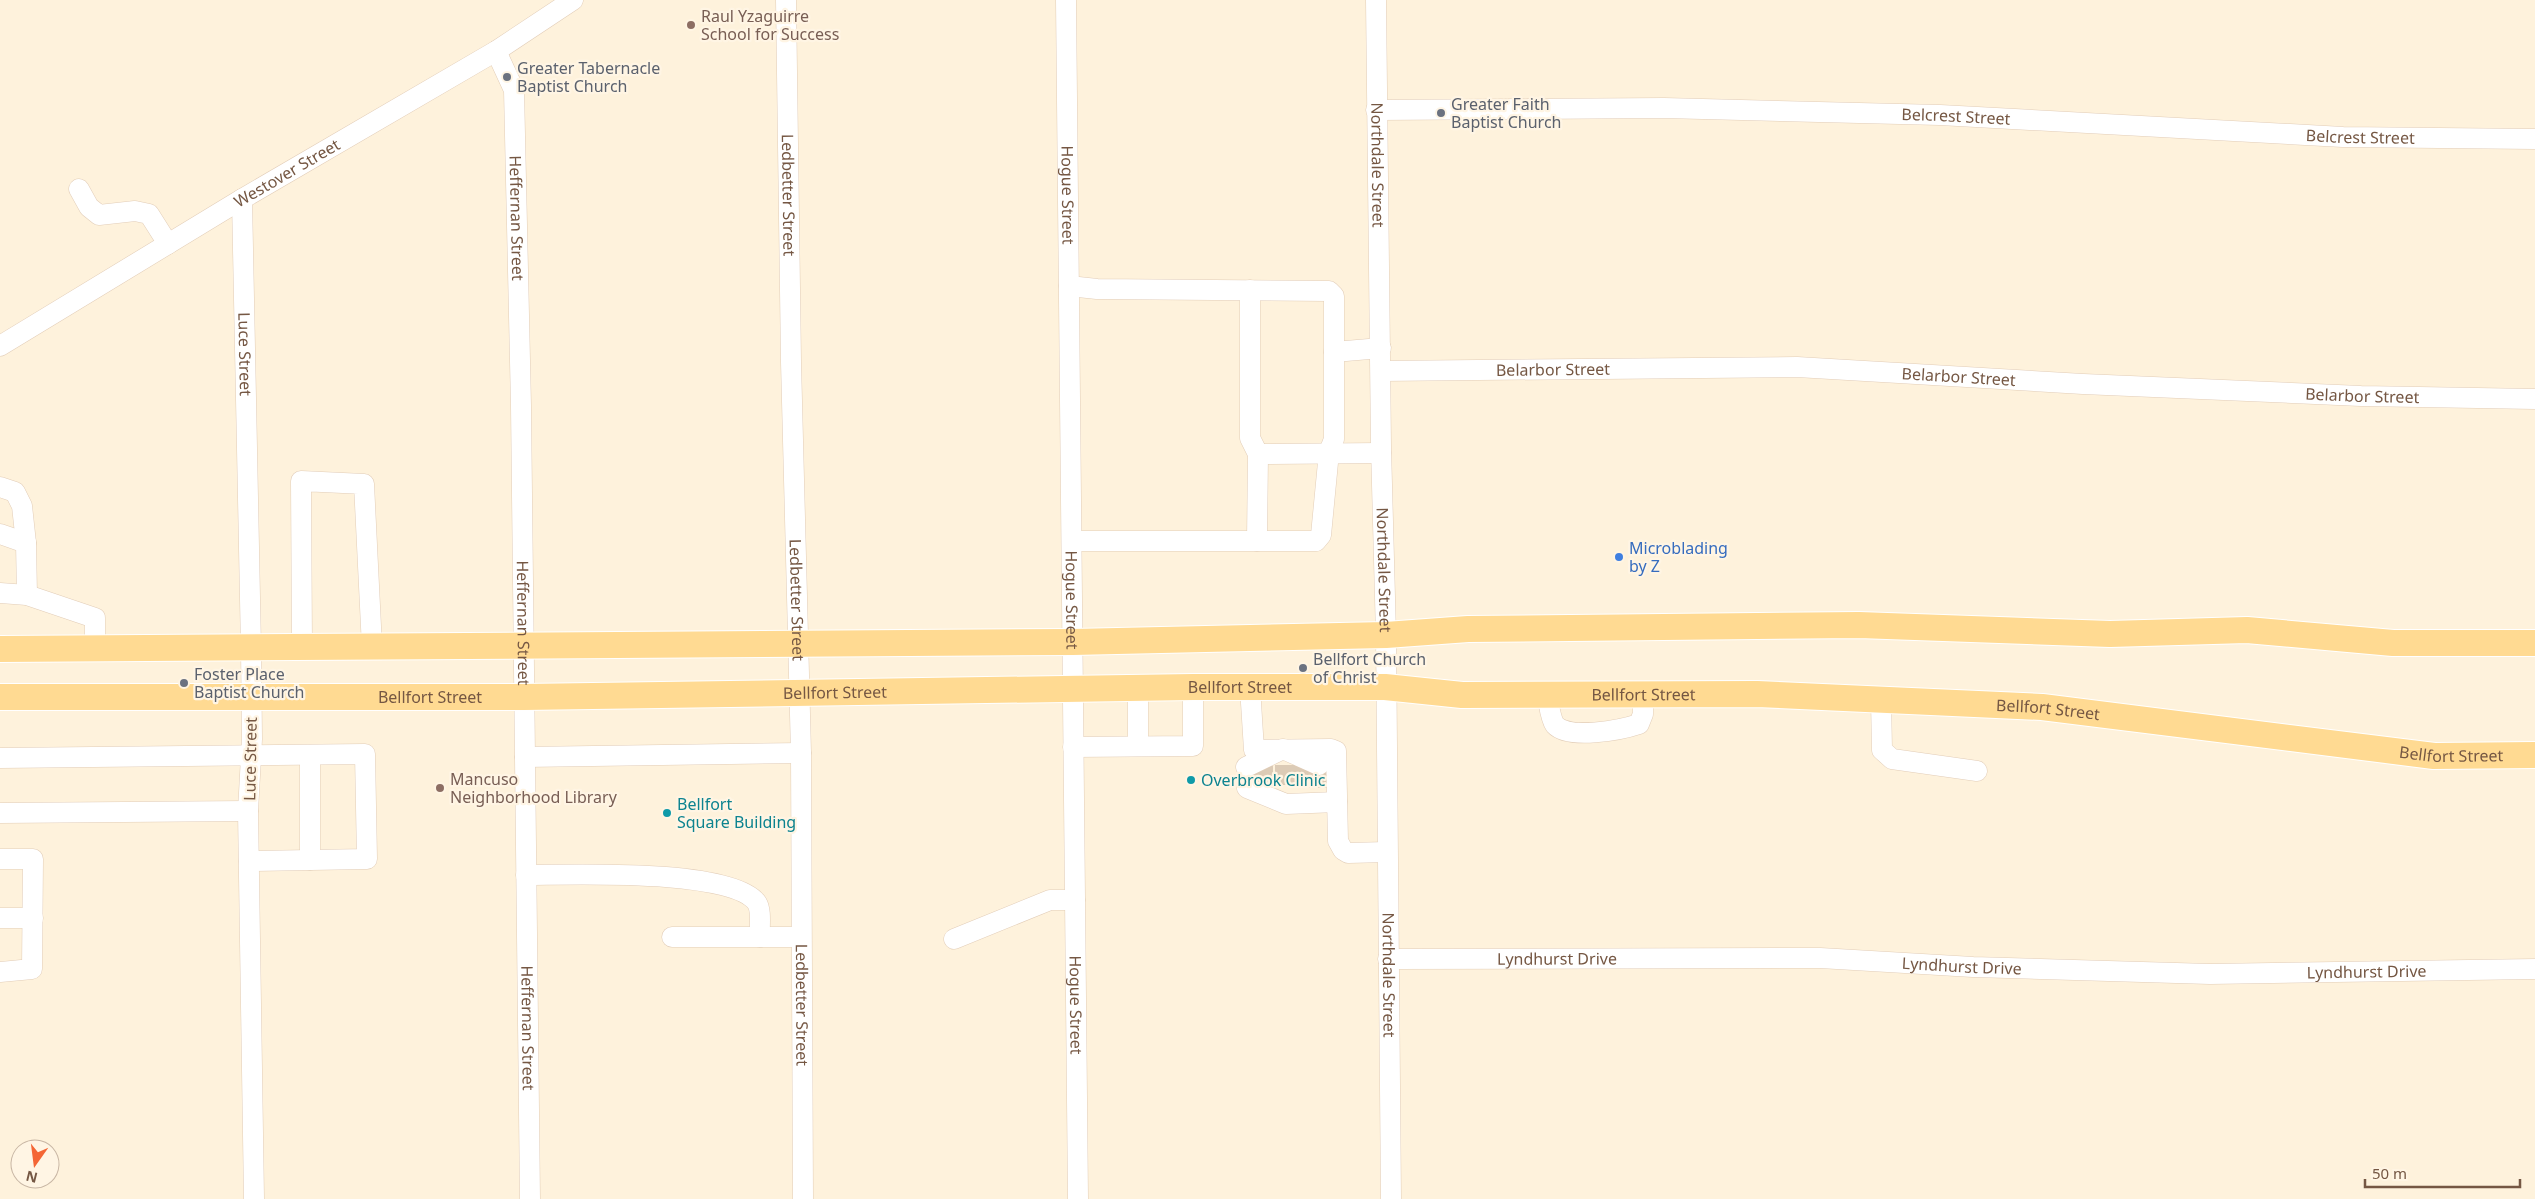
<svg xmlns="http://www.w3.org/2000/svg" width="2535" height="1199" viewBox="0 0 2535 1199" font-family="'Noto Sans',sans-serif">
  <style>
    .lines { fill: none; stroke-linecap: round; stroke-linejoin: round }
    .minor-tunnel { stroke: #dccbb6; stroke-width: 20; stroke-dasharray: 20 10; stroke-linecap: butt }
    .minor-casing { stroke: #e2cdb8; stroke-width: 21 }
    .major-casing { stroke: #fff; stroke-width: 28 }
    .minor { stroke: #fff; stroke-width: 20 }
    .major { stroke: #ffda92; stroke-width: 26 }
    .education-dot { fill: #8d6e63; stroke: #fff5e4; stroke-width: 2 }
    .worship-dot { fill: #6b7280; stroke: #fff5e4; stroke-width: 2 }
    .shop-dot { fill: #3f7fe0; stroke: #fff5e4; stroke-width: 2 }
    .culture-dot { fill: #0f9aa8; stroke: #fff5e4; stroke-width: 2 }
    .labels { text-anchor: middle; stroke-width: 4.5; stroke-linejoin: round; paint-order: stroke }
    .education-label { font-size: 16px; fill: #785e54; stroke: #fff5e4; text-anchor: start }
    .worship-label { font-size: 16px; fill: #5b616d; stroke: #fff5e4; text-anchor: start }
    .street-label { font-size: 16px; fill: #755743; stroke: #fff5e4 }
    .shop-label { font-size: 16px; fill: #366cbe; stroke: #fff5e4; text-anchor: start }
    .culture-label { font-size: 16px; fill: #0d838f; stroke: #fff5e4; text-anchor: start }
  </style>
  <rect width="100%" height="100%" fill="#fef2dc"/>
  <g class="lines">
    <g class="minor-tunnel">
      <polyline points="1285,765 1285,788"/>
      <polyline points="1263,766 1263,788"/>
      <polyline points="1302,766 1302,788"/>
      <polyline points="1319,788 1319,765"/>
    </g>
    <defs>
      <g id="minor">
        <path id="s1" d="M 786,0 L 791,362 L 801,753 L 803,1199"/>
        <path id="s2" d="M 1066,0 L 1078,1199"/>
        <path id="s3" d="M 1376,0 L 1381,447 L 1386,635 L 1391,1199"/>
        <path id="s4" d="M 496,51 L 514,90 L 521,406 L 530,1199"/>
        <path id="s5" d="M 1376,110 L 1664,108 L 1940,115 L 2343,137 L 2535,139"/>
        <polyline points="79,189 89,207 99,215 135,211 149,214 168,244"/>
        <path id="s6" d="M 242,199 L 251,648 L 252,739 L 248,811 L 254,1199"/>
        <polyline points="1069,286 1097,289 1329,291 1334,296 1334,439 1329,452 1321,535 1316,541 1073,541"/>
        <polyline points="1250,290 1250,438 1258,454 1257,541"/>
        <path id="s7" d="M 0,346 L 242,199 L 496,51 L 573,0"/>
        <polyline points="1334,352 1381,348"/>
        <path id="s8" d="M 1381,371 L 1797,367 L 2083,384 L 2361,396 L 2535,399"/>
        <polyline points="1258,454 1381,453"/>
        <polyline points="0,487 15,492 22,506 26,543"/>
        <polyline points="0,534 26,543 27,595"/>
        <polyline points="0,593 27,595 95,618 95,648"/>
        <polyline points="302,647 301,481 364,484 372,647"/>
        <polyline points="1250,687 1254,750 1331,749 1336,751 1338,841 1343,850 1348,853 1387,852"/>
        <path d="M 1547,695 C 1549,703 1550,718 1555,725 C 1569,740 1621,730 1639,724 L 1643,714 L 1643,695"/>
        <polyline points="1881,700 1882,750 1892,759 1977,771"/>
        <polyline points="1138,746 1138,687"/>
        <polyline points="1073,747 1193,746 1193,687"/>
        <polyline points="310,755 310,860"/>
        <polyline points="525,757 801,753"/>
        <polyline points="0,758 365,754 367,859 249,861"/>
        <polyline points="1246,767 1283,749 1319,765"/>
        <polyline points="1247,788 1286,804 1337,802"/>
        <polyline points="0,813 248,811"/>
        <polyline points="0,859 33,859 32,969 0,972"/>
        <path d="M 526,875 C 570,875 732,868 757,903 C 762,911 759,928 760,937"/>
        <polyline points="0,918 33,918"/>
        <polyline points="672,937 801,937"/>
        <polyline points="954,939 1050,900 1075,900"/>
        <path id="s9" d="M 1388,959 L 1820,958 L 1973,967 L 2210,974 L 2535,969"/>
      </g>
      <g id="major">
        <polyline points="0,649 1073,642 1386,635 1468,629 1859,625 2110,634 2247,630 2393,643 2535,643"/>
        <path id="s10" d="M 0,697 L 524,697 L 1193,687 L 1385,687 L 1462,695 L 1757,694 L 2042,707 L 2434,756 L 2535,755"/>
      </g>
    </defs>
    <use href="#minor" class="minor-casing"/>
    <use href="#major" class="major-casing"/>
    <use href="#minor" class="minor"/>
    <use href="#major" class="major"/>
  </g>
  <g class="education-dot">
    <circle cx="691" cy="25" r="5"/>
    <circle cx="440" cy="788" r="5"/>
  </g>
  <g class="worship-dot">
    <circle cx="507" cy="77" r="5"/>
    <circle cx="1441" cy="113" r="5"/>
    <circle cx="1303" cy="668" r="5"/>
    <circle cx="184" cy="683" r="5"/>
  </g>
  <circle class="shop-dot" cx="1619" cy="557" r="5"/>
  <g class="culture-dot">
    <circle cx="1191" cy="780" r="5"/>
    <circle cx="667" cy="813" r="5"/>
  </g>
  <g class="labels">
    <g class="education-label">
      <text x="701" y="22">Raul Yzaguirre<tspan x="701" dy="18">School for Success</tspan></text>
      <text x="450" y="785">Mancuso<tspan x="450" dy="18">Neighborhood Library</tspan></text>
    </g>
    <g class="worship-label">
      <text x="517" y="74">Greater Tabernacle<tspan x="517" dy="18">Baptist Church</tspan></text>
      <text x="1451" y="110">Greater Faith<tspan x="1451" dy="18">Baptist Church</tspan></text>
      <text x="1313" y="665">Bellfort Church<tspan x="1313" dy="18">of Christ</tspan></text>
      <text x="194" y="680">Foster Place<tspan x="194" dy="18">Baptist Church</tspan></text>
    </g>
    <g class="street-label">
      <text dy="6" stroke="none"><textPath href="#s5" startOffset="580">Belcrest Street</textPath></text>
      <text dy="6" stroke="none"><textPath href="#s5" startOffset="985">Belcrest Street</textPath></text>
      <text dy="6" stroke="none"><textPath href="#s3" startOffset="165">Northdale Street</textPath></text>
      <text dy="6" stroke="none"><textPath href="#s7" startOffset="335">Westover Street</textPath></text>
      <text dy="6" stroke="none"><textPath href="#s1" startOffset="195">Ledbetter Street</textPath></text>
      <text dy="6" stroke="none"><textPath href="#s2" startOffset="195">Hogue Street</textPath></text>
      <text dy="6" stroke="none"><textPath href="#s4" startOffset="171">Heffernan Street</textPath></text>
      <text dy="6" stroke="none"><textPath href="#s6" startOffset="155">Luce Street</textPath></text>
      <text dy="6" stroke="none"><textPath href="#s8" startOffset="172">Belarbor Street</textPath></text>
      <text dy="6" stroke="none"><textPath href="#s8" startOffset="578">Belarbor Street</textPath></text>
      <text dy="6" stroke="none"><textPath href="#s8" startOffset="982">Belarbor Street</textPath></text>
      <text dy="6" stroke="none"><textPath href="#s3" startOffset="570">Northdale Street</textPath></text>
      <text dy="6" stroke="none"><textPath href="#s1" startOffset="600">Ledbetter Street</textPath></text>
      <text dy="6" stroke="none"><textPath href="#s2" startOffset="600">Hogue Street</textPath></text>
      <text dy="6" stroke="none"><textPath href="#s4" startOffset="576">Heffernan Street</textPath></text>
      <text dy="6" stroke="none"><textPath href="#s10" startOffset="1240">Bellfort Street</textPath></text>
      <text dy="6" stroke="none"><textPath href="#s10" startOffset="835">Bellfort Street</textPath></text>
      <text dy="6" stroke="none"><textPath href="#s10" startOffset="1644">Bellfort Street</textPath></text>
      <text dy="6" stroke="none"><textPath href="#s10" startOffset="430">Bellfort Street</textPath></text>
      <text dy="6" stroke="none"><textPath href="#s10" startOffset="2049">Bellfort Street</textPath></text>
      <text dy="6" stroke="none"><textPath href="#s10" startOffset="2455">Bellfort Street</textPath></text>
      <text transform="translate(250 759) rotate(-89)" y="6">Luce Street</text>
      <text dy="6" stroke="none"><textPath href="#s9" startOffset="169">Lyndhurst Drive</textPath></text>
      <text dy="6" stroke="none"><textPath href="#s9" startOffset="574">Lyndhurst Drive</textPath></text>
      <text dy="6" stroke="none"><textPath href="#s9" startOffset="979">Lyndhurst Drive</textPath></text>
      <text dy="6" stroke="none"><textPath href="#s3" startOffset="975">Northdale Street</textPath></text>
      <text dy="6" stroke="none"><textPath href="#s1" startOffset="1005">Ledbetter Street</textPath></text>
      <text dy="6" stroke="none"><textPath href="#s2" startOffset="1005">Hogue Street</textPath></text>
      <text dy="6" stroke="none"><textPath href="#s4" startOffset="981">Heffernan Street</textPath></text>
    </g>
    <g class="shop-label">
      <text x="1629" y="554">Microblading<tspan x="1629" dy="18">by Z</tspan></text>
    </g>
    <g class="culture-label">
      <text x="1201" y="786">Overbrook Clinic</text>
      <text x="677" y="810">Bellfort<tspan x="677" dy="18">Square Building</tspan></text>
    </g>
  </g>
  <g transform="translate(35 1164) rotate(194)"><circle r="24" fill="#fff5e4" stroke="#c8b6a4"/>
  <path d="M0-4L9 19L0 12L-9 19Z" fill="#f46635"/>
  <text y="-8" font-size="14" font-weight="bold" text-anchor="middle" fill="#755743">N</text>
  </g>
  <path d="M2365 1179v8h155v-8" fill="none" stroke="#755743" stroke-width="2.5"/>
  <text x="2372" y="1179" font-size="15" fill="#755743" stroke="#fff5e4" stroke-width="4" paint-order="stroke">50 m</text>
</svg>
